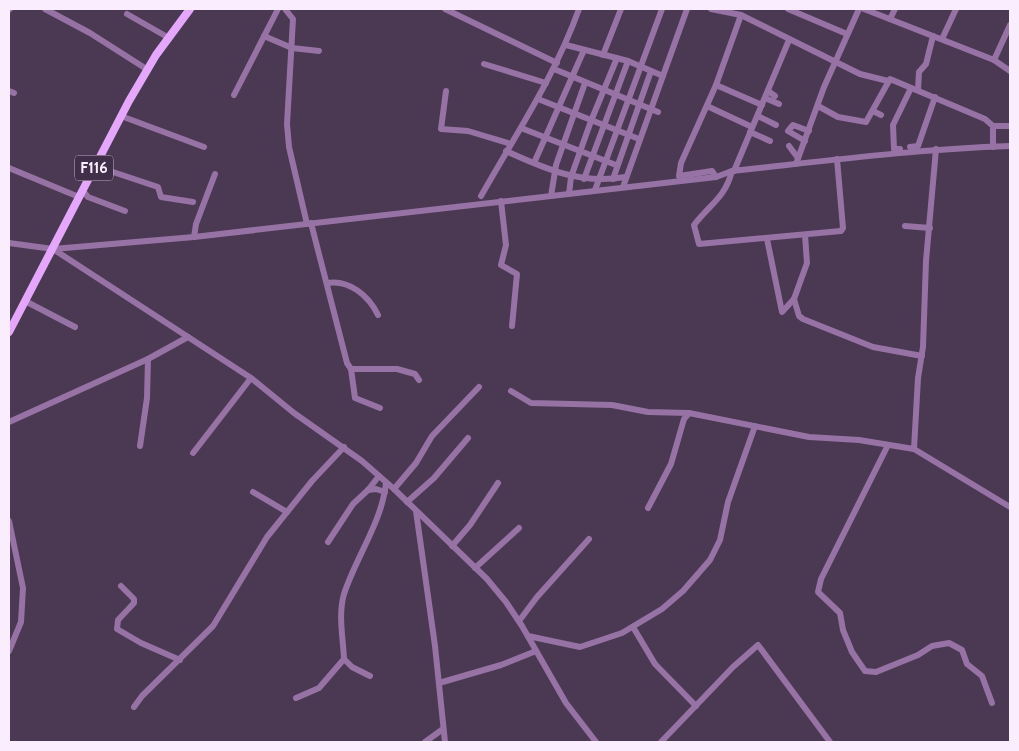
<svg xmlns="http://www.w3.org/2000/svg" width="1019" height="751" viewBox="0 0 1019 751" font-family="Cabin,sans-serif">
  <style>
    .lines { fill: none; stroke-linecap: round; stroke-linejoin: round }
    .minor { stroke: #9772a5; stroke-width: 6 }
    .major { stroke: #e4a7fb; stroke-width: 8 }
    .labels { text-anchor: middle; stroke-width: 4.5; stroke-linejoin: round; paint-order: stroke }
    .shield { fill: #412e48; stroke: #c2b4c7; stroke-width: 1 }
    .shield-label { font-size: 15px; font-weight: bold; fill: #f9edfe }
  </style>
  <rect width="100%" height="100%" fill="#4b3853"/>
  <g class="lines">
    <g class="minor">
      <polyline points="45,9 90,33 148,70"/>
      <polyline points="285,9 293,19 287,124 289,147 307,224"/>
      <polyline points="445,9 557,63"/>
      <polyline points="711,9 741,15 860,74 888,81"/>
      <polyline points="788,9 847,34"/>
      <polyline points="864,9 994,60 1010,71"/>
      <polyline points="9,10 10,9"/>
      <polyline points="127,14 169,38"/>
      <polyline points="890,19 895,9"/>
      <polyline points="264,36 292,48 319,51"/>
      <polyline points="942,39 956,9"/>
      <polyline points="566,45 628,61 663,76"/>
      <polyline points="603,55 621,9"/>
      <polyline points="994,60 1010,25"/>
      <polyline points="484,64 546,83"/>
      <polyline points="554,69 658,112"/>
      <polyline points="716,85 762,105"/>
      <polyline points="918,90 919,72 926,64 933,36"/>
      <polyline points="9,91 14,93"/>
      <polyline points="446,91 441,129 468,131 511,144"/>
      <polyline points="768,91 775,96"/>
      <polyline points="234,95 278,9"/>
      <polyline points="765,98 779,104"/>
      <polyline points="538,99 639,139"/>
      <polyline points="707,106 752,127"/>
      <polyline points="818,106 838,117 866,122 890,79 985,119 993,126 993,147"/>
      <polyline points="873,111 881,115"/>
      <polyline points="121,116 204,147"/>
      <polyline points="758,116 776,125"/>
      <polyline points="993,126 1010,126"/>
      <polyline points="521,128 616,165"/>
      <polyline points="750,132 770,141"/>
      <polyline points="805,141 788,131 793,125 809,131"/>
      <polyline points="789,146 798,158"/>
      <polyline points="910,147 918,146 935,97"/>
      <polyline points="900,149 894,149 893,125 911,88"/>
      <path d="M 506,151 C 545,169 582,185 625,177"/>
      <polyline points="534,163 584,50"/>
      <polyline points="796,164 824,87 859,9"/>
      <polyline points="95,166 158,187 161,197 193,202"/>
      <polyline points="9,168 79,197"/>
      <path d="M 732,171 C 725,198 710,204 694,225 L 699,244 L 841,231 L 843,228 L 837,159"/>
      <polyline points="734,171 789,40"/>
      <polyline points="716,177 712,171 679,176 681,163 716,85 741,15"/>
      <polyline points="584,179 628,61"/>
      <polyline points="613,179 651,71"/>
      <polyline points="623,187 687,9"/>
      <polyline points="595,190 662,9"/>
      <polyline points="83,191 88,197 125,211"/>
      <polyline points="569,194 571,177 591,121 617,58"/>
      <path d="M 481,196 C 516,134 555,76 579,9"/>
      <polyline points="551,196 556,165 585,83"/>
      <polyline points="501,201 506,245 501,265 517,274 512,326"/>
      <polyline points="311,223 347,363 351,369 355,398 380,408"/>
      <polyline points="905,226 930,228"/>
      <polyline points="194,237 196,224 215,174"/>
      <polyline points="767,239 782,312 794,299 807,263 805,235"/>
      <path d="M 9,243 L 53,249 L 194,237 L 716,177 L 732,171 C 825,161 917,149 1010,146"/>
      <polyline points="53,249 251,378 294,413 362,461 394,489 487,579 506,602 522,626 566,703 596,742"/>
      <path d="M 327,283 C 349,279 369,296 378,315"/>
      <polyline points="794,299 799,316 803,319 873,347 922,356"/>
      <polyline points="25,301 75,327"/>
      <polyline points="351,369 397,369 415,374 419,380"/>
      <polyline points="511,391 531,403 612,405 648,412 689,413"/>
      <polyline points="9,422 148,359 188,337"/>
      <polyline points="888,445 821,579 818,592 840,613 843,630 852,652 865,671 876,672 918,655 932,646 949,643 962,650 967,664 982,676 992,703"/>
      <polyline points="140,446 147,398 148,359"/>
      <polyline points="914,449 918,378 923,347 926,261 936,149"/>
      <polyline points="193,453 251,378"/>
      <polyline points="394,489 416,463 432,436 479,387"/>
      <polyline points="368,490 376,489 385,492"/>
      <polyline points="253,492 287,512"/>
      <polyline points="407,502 434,478 468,438"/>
      <polyline points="648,508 671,464 684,419 689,413 809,437 859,440 914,449 1010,507"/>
      <polyline points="416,511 435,646 445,742"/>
      <polyline points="9,521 23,588 21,622 9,651"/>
      <polyline points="328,542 353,504 368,490 379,476"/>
      <polyline points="452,546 470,525 498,483"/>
      <polyline points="475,568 519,528"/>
      <polyline points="121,586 134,599 134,603 118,620 117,629 141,643 180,660"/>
      <polyline points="519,621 537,597 589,539"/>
      <polyline points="633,627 655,664 696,706"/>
      <polyline points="528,636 580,647 622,633 662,609 683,591 710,560 720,540 728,502 755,426"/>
      <path d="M 370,676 L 352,667 L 344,659 C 343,637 338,615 344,594 C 356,557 382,522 386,483"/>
      <polyline points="439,683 501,665 536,651"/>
      <polyline points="296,698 319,688 344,659"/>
      <polyline points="134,707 142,696 213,626 267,537 312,481 344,447"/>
      <polyline points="425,742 443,729"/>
      <polyline points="661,742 733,667 758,645 830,742"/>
    </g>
    <polyline class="major" points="9,332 129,101 156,55 190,9"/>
  </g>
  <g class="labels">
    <rect class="shield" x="75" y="155.5" width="38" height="25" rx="4"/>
    <g class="shield-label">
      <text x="94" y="173">F116</text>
    </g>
  </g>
  <rect width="1019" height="751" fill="none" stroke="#f9edfe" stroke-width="20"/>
</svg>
